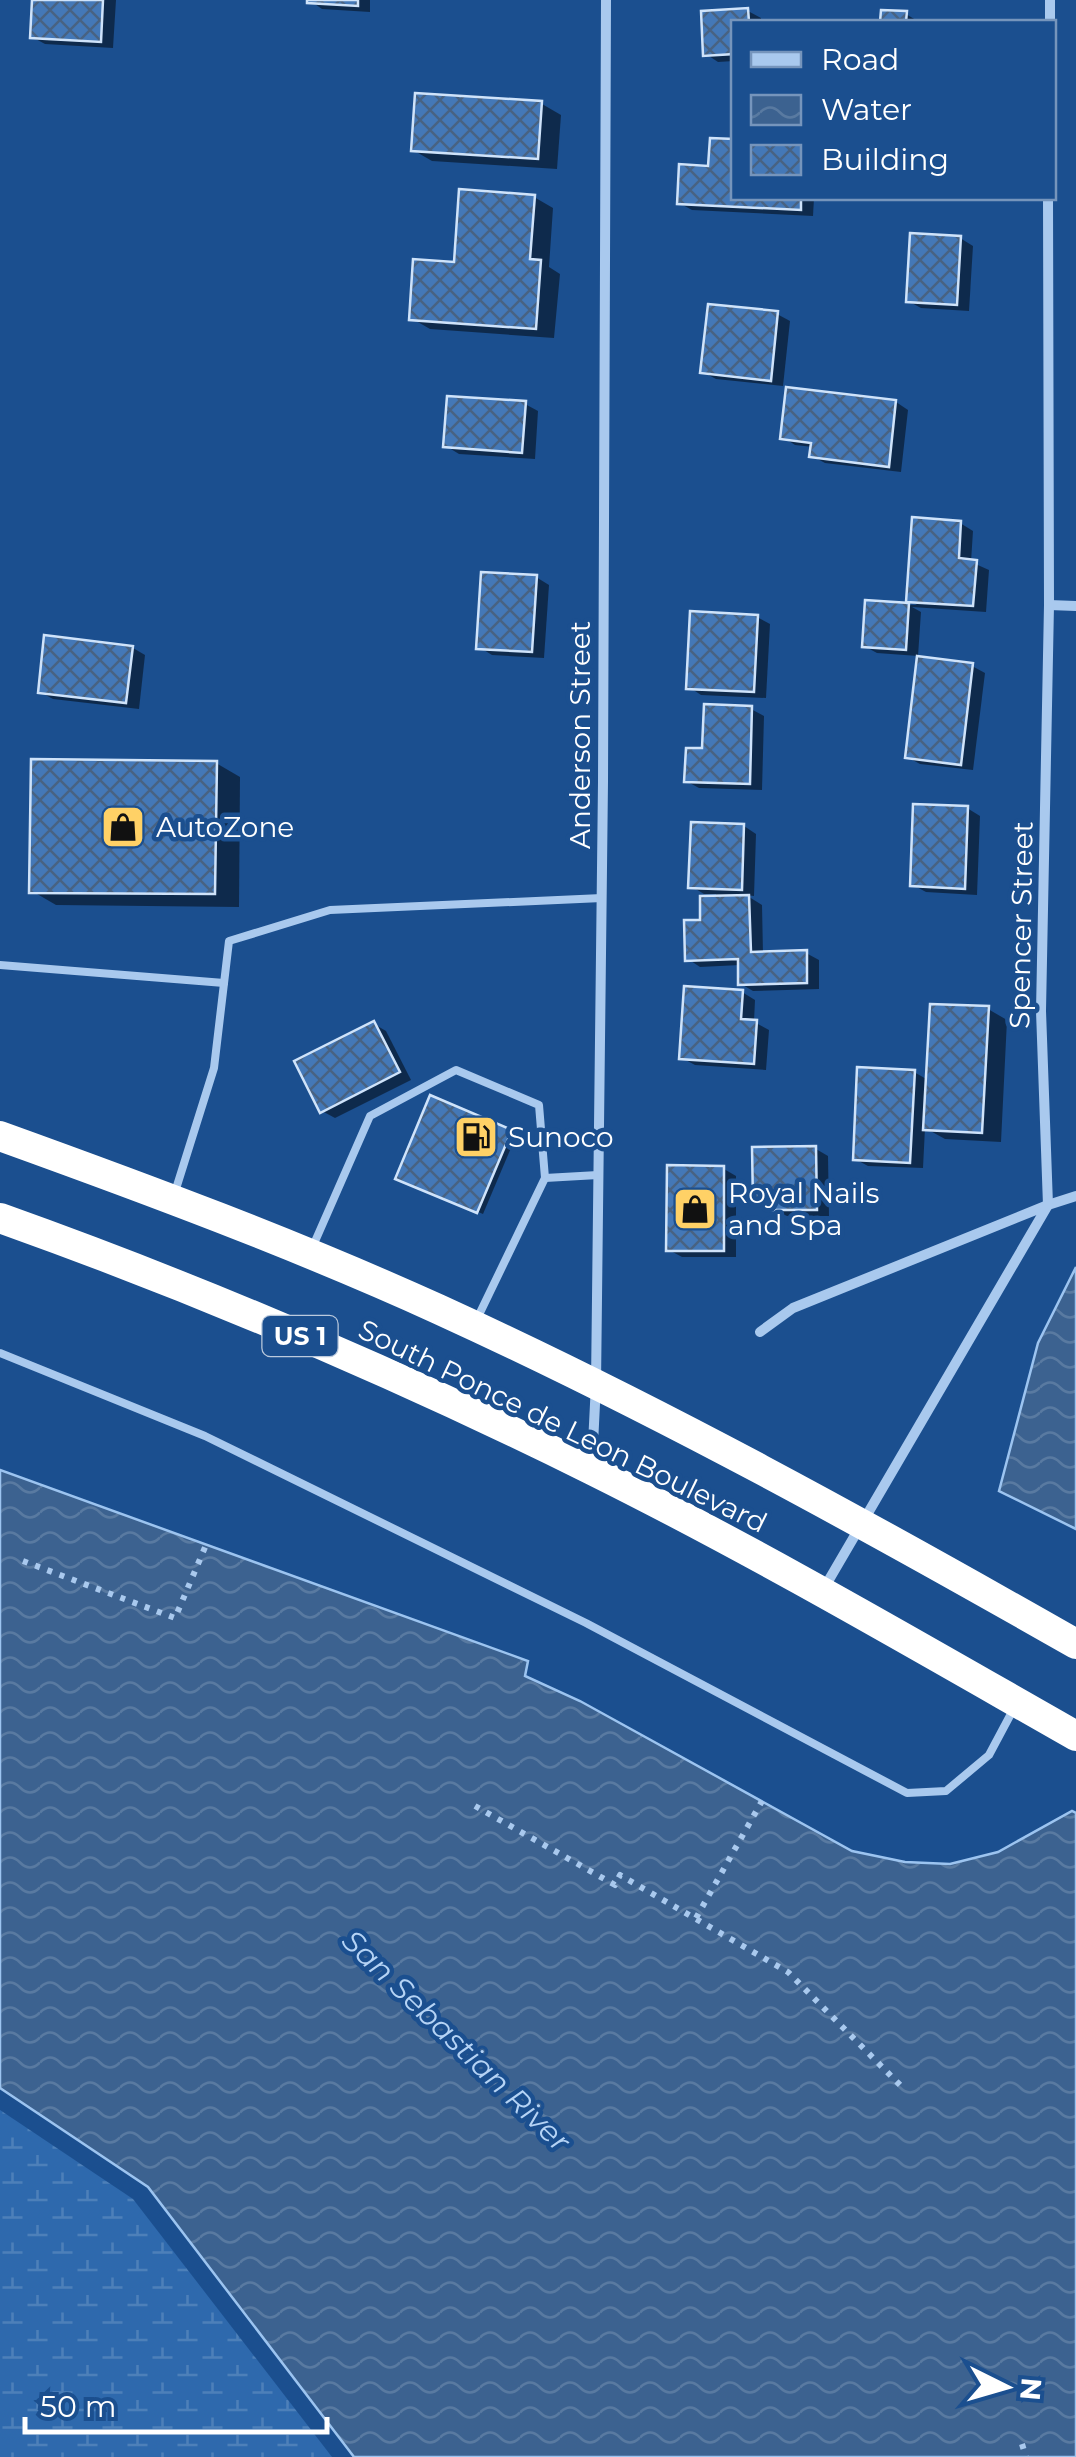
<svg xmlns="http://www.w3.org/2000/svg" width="1076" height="2457" viewBox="0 0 1076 2457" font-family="Montserrat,sans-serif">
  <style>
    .wetland { fill: url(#wetland-marsh) }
    .water { fill: url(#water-waves); stroke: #9cc4f0; stroke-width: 2.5 }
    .shadow { fill: #0007 }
    .building { fill: url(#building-cross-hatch); stroke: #cfe3fa; stroke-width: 2.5 }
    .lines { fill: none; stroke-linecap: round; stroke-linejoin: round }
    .path { stroke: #a9c9ee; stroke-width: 6; stroke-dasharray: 5 8; stroke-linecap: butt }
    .lane { stroke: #a9c9ee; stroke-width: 8 }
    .street { stroke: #a9c9ee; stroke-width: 10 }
    .highway { stroke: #fff; stroke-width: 30 }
    .labels { text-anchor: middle; stroke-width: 9; stroke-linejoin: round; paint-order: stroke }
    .shield { fill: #1b4f8f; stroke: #bbcadd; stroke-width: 2.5 }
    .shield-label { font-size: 25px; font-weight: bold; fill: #fff }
    .street-label { font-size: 28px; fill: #fff; stroke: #1b4f8f }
    .poi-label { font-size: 28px; fill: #fff; stroke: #1b4f8f; text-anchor: start }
    .water-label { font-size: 30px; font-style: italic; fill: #b5d3f5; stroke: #1b4f8f }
  </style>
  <defs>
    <pattern id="wetland-marsh" width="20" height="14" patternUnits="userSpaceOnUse" patternTransform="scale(2.5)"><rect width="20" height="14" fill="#2e69ad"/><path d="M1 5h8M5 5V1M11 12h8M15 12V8" fill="none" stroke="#4d80b9"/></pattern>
    <pattern id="water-waves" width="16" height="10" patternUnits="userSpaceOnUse" patternTransform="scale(2.5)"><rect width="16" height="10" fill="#3c6290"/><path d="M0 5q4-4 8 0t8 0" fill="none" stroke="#597aa1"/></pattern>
    <pattern id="building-cross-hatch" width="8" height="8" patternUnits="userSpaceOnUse" patternTransform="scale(2.5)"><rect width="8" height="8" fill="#4478b7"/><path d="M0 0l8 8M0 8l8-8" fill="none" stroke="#486282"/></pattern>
  </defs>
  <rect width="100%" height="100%" fill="#1b4f8f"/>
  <polygon class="wetland" points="0,2110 133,2199 332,2457 0,2457"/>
  <g class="water">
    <polygon points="1076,1267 1076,1529 999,1491 1038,1343"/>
    <polygon points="0,1470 528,1661 525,1676 580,1701 852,1851 905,1862 950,1864 998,1852 1072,1811 1076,1813 1076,2457 354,2457 148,2187 0,2088"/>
  </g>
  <g class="shadow">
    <polygon points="34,0 116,0 113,48 45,44 32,37"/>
    <polygon points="309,0 370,0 370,12 322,9"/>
    <polygon points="748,11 761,18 761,22 734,22 734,61 718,62 706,54 704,13"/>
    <polygon points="883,13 906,14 919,22 882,22"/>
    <polygon points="542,104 561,115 557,169 432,161 413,150"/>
    <polygon points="534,197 553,208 549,267 560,274 554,338 430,329 411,318 456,265"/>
    <polygon points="734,198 814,198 813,216 692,210 679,203"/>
    <polygon points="960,238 973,246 969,311 921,308 908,301"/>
    <polygon points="777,314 790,321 783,386 716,379 703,372"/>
    <polygon points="896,402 908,410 901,472 825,463 812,456 813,447 795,445 783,437"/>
    <polygon points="525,404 538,411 535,459 459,454 446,446"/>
    <polygon points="960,523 973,531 971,562 989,570 986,612 912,607 921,612 918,656 877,653 864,646 867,603 917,605 908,600"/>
    <polygon points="536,577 549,585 544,658 492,655 479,647"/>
    <polygon points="757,617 770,624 766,698 701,695 689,687"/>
    <polygon points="133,648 145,655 139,709 53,699 40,692"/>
    <polygon points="972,666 985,673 973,770 920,764 907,757"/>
    <polygon points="751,709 764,716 762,790 699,788 686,781 705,751"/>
    <polygon points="216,763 240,777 239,907 56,905 32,891"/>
    <polygon points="967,808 980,816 977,895 926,892 913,885"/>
    <polygon points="744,826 756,834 754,896 746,895 762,905 763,954 806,953 819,960 819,989 753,991 741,984 740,965 700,967 688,959 716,898 716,894 704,894 691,886"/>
    <polygon points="742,992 755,1000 754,1022 769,1030 766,1070 695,1065 682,1058"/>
    <polygon points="988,1009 1007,1020 1001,1142 945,1139 925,1128 923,1168 868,1166 855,1159 914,1072 928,1080"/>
    <polygon points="374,1024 386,1031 411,1080 335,1118 322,1111"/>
    <polygon points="510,1132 516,1136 483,1214 404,1181"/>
    <polygon points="816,1149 828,1156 829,1216 787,1216 755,1201"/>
    <polygon points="724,1169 736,1176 736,1257 682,1257 669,1250"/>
  </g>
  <g class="building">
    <polygon points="32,0 103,0 101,42 30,38"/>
    <polygon points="307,0 358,0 358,6 307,3"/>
    <polygon points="748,8 749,22 734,22 734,54 703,56 701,11"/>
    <polygon points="881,10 907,11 906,22 880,22"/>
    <polygon points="415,93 542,101 538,159 411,151"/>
    <polygon points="710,138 734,139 734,198 801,198 801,210 677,204 679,164 708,166"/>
    <polygon points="459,189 535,195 530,259 541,260 536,329 409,320 413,259 454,262"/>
    <polygon points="910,233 961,236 957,305 906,302"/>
    <polygon points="708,304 778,311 771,381 700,373"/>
    <polygon points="786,387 896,400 889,467 809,457 811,443 780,439"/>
    <polygon points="447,396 526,401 522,453 443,447"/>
    <polygon points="912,517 961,521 959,558 977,560 973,606 906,602"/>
    <polygon points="481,572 537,575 532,652 476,649"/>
    <polygon points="865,600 909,603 906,650 862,647"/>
    <polygon points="690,611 758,615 754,692 686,689"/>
    <polygon points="44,635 133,646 126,703 38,693"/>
    <polygon points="917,656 973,663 961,765 905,758"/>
    <polygon points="704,704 752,706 750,784 684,782 686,748 702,748"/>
    <polygon points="31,759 217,761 215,894 29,893"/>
    <polygon points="913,804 968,806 965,889 910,886"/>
    <polygon points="691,822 744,824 742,890 688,888"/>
    <polygon points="749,895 751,952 807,950 807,983 738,985 738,959 685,961 684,920 700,920 700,896"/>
    <polygon points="684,986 743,990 741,1019 757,1020 754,1064 679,1059"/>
    <polygon points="930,1004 989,1006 982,1133 923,1130"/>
    <polygon points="374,1021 400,1072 320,1113 294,1061"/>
    <polygon points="857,1067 915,1070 910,1163 853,1160"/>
    <polygon points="430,1095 512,1130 477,1213 395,1179"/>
    <polygon points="816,1146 817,1210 772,1210 771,1203 753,1203 752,1147"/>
    <polygon points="667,1165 724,1166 724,1251 666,1251"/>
  </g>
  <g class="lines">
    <g class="path">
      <polyline points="23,1561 175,1618 206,1545"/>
      <polyline points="475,1806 615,1885 620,1875 788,1972 900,2085"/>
      <polyline points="696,1918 762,1801"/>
      <polyline points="1022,2444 1026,2457"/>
    </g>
    <g class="lane">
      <polyline points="0,965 224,983"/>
      <polyline points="545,1178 598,1175"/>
      <polyline points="175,1192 214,1068 229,941 330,910 602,898"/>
      <polyline points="313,1246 370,1116 456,1070 539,1105 545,1178 476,1321"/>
      <polyline points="0,1353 205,1436 586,1623 907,1793 946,1791 989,1755 1013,1710"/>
    </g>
    <g class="street">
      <polyline points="1050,22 1050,0"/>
      <polyline points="1049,605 1076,606"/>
      <polyline points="760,1332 793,1308 1048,1205 1076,1196"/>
      <polyline points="592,1464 596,1384 603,782 606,0"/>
      <polyline points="823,1590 1048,1205 1041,1011 1049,605 1048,198"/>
    </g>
    <g class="highway">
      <path d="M 0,1136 C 147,1189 295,1244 438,1309 C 657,1409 867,1525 1076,1644"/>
      <path d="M 0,1218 C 202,1290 400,1375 592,1470 C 757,1552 916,1645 1076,1736"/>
    </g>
  </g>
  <defs>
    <symbol id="shop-square" viewBox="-11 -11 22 22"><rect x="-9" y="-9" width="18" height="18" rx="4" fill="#ffd166" stroke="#1b4f8f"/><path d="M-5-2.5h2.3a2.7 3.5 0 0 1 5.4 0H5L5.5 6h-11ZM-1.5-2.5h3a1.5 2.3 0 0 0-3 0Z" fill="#111"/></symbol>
    <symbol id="fuel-square" viewBox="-11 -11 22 22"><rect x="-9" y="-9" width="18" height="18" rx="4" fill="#ffd166" stroke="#1b4f8f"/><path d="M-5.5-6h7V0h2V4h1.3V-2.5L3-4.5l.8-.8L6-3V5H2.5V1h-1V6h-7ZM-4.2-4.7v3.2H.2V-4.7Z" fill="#111"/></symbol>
  </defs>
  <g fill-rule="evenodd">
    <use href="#shop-square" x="98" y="802" width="50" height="50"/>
    <use href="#fuel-square" x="451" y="1112" width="50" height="50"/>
    <use href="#shop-square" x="670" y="1184" width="50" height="50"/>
  </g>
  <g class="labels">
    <rect class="shield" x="262.5" y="1316" width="75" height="40" rx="8"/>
    <g class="shield-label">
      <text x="300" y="1345">US 1</text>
    </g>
    <g class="street-label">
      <text transform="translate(580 735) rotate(-90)" y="10">Anderson Street</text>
      <text transform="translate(1021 925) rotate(-89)" y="10">Spencer Street</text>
      <text transform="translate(563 1426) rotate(26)" y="10">South Ponce de Leon Boulevard</text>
    </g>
    <g class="poi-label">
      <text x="156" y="837">AutoZone</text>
      <text x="508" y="1147">Sunoco</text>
      <text x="728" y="1203">Royal Nails<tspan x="728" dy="32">and Spa</tspan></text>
    </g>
    <g class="water-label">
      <text transform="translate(456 2041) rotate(44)" y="10">San Sebastian River</text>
    </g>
  </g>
  <rect x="731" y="20" width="325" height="180" fill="#1b4f8f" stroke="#7695bc" stroke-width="2.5"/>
  <rect x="751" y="52" width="50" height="15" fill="#a9c9ee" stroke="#7695bc" stroke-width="2.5"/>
  <text x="821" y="70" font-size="30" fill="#ffffff">Road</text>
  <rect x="751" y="95" width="50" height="30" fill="url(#water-waves)" stroke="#7695bc" stroke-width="2.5"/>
  <text x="821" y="120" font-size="30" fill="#ffffff">Water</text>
  <rect x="751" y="145" width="50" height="30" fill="url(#building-cross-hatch)" stroke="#7695bc" stroke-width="2.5"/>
  <text x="821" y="170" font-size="30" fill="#ffffff">Building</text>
  <g transform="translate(1006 2387) rotate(95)" stroke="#1b4f8f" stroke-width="8" paint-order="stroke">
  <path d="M0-8L18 38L0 25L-18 38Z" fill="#ffffff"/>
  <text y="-15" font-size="28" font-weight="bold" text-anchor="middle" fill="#ffffff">N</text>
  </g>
  <path d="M25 2417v15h302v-15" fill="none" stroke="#ffffff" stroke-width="5"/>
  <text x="40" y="2417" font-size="30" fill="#ffffff" stroke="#1b4f8f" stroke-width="8" paint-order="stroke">50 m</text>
</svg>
